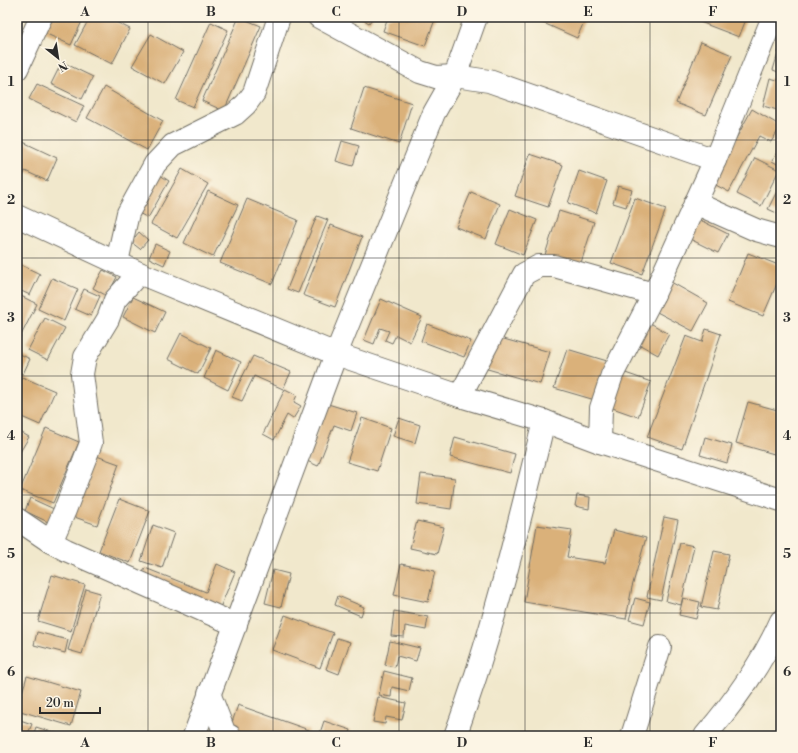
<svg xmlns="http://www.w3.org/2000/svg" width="798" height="753" viewBox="0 0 798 753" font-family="'Libre Bodoni',serif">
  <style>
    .building { fill: #dab17a }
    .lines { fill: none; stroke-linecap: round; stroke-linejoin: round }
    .minor-casing { stroke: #706d63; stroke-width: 24 }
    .tertiary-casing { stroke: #706d63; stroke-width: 24 }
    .minor { stroke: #fff; stroke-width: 22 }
    .tertiary { stroke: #fff; stroke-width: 22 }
    .grid { fill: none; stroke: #2b2b2b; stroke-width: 1; stroke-opacity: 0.55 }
    .neatline { fill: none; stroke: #2b2b2b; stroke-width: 1.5 }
    .grid-label { font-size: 13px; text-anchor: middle; font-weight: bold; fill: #2b2b2b }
  </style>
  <rect width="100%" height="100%" fill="#fcf5e5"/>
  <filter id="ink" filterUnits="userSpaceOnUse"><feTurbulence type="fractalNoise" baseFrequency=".025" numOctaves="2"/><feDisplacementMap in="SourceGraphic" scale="8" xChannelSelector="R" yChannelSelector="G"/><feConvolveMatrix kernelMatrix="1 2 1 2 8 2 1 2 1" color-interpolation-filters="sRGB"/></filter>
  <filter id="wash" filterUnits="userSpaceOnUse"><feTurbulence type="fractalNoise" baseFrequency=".012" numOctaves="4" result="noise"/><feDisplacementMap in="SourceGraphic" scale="16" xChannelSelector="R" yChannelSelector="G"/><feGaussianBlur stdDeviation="0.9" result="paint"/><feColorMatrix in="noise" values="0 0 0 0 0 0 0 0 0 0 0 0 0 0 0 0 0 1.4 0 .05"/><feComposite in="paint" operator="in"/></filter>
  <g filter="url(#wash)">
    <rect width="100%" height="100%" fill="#f1e8cc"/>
    <g id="blocks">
      <g class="building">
        <polygon points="17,17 23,18 17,29"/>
        <polygon points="46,17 84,17 71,45 40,31"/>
        <polygon points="90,17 106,17 130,29 112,64 75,45"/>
        <polygon points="122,17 136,17 133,23"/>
        <polygon points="239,17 261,26 224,111 202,101"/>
        <polygon points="359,17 373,17 369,23"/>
        <polygon points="388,17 436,17 425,46 383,31"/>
        <polygon points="530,17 586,17 577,38"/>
        <polygon points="702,17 747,17 739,37 700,22"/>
        <polygon points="211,22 228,30 193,107 176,100"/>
        <polygon points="151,34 183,52 165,84 132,66"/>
        <polygon points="701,42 732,55 706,115 676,103"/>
        <polygon points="779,50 781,51 781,73 773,70"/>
        <polygon points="62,62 93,77 82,99 51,84"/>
        <polygon points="770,78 781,81 781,111 763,106"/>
        <polygon points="37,84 84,106 76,122 29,99"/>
        <polygon points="104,87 163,121 147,150 87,118"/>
        <polygon points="364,88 412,103 399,144 351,128"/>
        <polygon points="752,109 781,126 771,142 759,136 729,192 712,183"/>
        <polygon points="342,141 359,146 353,166 336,161"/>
        <polygon points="23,142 57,158 47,181 25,171 19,186 17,185 17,154"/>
        <polygon points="781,145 781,166 772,161"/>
        <polygon points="530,154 563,165 548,207 515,196"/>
        <polygon points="755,158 779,170 761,206 737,194"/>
        <polygon points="182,169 208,184 177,238 151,224"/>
        <polygon points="579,171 607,181 596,213 568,203"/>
        <polygon points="157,173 169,181 148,218 135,211"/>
        <polygon points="781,183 781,215 768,209"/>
        <polygon points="618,186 632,190 626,207 613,203"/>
        <polygon points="208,191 238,205 213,257 184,243"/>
        <polygon points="471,192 500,204 486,239 456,227"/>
        <polygon points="635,198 666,209 642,274 611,263"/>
        <polygon points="247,199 298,220 272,284 220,263"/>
        <polygon points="510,209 537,220 523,255 496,244"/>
        <polygon points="559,211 594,222 579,269 544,258"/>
        <polygon points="317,216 328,220 298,293 287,289"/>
        <polygon points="698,219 728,234 718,253 688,238"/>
        <polygon points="331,225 362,237 335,307 303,295"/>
        <polygon points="139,232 148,240 140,249 131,242"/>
        <polygon points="155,244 170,251 164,265 149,258"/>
        <polygon points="748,253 781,266 781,274 763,316 728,302"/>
        <polygon points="17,263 40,274 30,295 17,289"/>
        <polygon points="103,270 117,277 107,296 93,288"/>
        <polygon points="52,278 78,289 64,321 38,309"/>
        <polygon points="671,282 708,303 693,331 655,311"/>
        <polygon points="84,289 100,296 91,316 75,309"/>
        <polygon points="17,294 37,304 17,343"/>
        <polygon points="133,297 165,312 155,333 123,317"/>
        <polygon points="381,299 422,317 410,342 396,335 392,343 385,340 389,331 380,328 374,344 364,340"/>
        <polygon points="45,318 65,328 48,360 28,350"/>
        <polygon points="647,321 669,334 658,355 635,342"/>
        <polygon points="427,324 471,341 464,357 421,341"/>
        <polygon points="706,329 721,334 682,449 647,437 686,336 702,342"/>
        <polygon points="181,333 211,348 198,374 168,359"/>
        <polygon points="493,336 550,352 540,384 484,368"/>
        <polygon points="567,349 607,361 595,400 554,388"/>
        <polygon points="216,350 241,362 228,390 204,378"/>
        <polygon points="20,354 30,359 23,374 17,371 17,360"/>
        <polygon points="253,356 291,372 283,389 254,376 242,401 232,397"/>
        <polygon points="617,370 651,382 638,417 604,405"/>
        <polygon points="22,377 55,391 40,425 17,415 17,390"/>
        <polygon points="285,389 297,395 294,402 301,406 293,419 287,415 274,440 263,434"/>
        <polygon points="748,402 781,411 781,456 736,443"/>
        <polygon points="328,404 357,413 351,431 334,425 318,466 307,461"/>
        <polygon points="362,418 391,428 377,471 347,462"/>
        <polygon points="399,418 420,425 415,443 393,436"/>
        <polygon points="46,428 79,442 53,503 20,490"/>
        <polygon points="17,430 29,437 17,457"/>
        <polygon points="455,437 515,454 510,473 450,457"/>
        <polygon points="705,437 732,445 727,463 700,455"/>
        <polygon points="91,454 119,464 97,525 69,515"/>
        <polygon points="421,474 455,478 451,509 417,504"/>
        <polygon points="577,495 590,497 589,509 575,506"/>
        <polygon points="30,498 54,509 48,522 25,511"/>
        <polygon points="119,499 150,511 130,563 99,551"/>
        <polygon points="664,517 678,520 661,600 647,597"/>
        <polygon points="417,521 444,527 437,554 410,548"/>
        <polygon points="153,525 174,533 162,568 141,561"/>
        <polygon points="537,525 572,530 567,557 605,563 614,530 646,538 632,587 626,619 524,602"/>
        <polygon points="680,543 694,546 681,605 666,601"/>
        <polygon points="714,551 729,554 717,610 701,607"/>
        <polygon points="217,564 235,572 219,610 140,580 145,568 206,592"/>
        <polygon points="401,564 435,571 428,602 394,595"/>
        <polygon points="273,570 289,574 281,607 265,603"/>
        <polygon points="52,575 85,585 71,631 38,621"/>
        <polygon points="86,589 100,593 82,654 68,650"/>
        <polygon points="338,596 364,607 361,616 335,605"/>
        <polygon points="635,598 650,602 644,624 629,620"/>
        <polygon points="683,598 700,602 696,619 679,615"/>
        <polygon points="394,611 428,617 426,630 405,626 404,637 391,636"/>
        <polygon points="285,615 333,633 320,668 272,650"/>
        <polygon points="37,632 68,640 65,653 34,645"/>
        <polygon points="337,638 350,642 339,674 326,669"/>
        <polygon points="390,641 420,648 416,661 397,656 395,667 385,665"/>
        <polygon points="384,671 412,678 409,691 392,687 391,697 379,695"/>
        <polygon points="27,676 81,692 71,726 17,710"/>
        <polygon points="378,697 406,703 402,720 386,717 385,724 373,722"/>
        <polygon points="238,705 309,730 307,736 235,736 228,734"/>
        <polygon points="17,719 32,724 27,736 17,734"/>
        <polygon points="324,721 351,730 349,736 319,736"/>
        <polygon points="36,727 64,736 33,736"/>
      </g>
    </g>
  </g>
  <g filter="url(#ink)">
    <use href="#blocks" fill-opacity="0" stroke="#706d63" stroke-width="1"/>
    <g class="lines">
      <defs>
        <g id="minor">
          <polyline points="319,17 420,72 436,77 455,76 489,81 715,160"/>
          <polyline points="17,69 41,17"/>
          <polyline points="695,203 756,230 781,237"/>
          <polyline points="117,262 128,213 155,164 173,145 235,114 246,104 254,93 279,17"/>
          <polyline points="460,396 524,274 539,266 554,266 654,294"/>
          <polyline points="600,442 601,408 612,375 654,294 715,160 773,17"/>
          <polyline points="17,519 51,542 66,550 236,625"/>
          <polyline points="51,542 65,510 91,443 82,374 85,357 108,319 115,300 139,273"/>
          <polyline points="209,693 225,734 230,736"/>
          <polyline points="194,736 336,354 434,113 455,76 476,17"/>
          <path d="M 455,736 C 493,633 518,527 544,421"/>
          <polyline points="632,736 660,647"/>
          <path d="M 705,736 C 735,701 762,664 781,621"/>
        </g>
        <polyline id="tertiary" points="17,216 139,273 336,354 460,396 544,421 600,442 781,500"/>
      </defs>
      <use href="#minor" class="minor-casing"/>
      <use href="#tertiary" class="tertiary-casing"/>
      <use href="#minor" class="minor"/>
      <use href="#tertiary" class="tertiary"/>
    </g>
  </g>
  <path class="grid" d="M 148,17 L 148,736M 273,17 L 273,736M 399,17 L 399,736M 525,17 L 525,736M 650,17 L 650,736M 17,140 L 781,140M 17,258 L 781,258M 17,376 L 781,376M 17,495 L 781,495M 17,613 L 781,613"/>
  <rect width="798" height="753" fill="none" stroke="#fcf5e5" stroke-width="44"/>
  <g transform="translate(58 58) rotate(150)" stroke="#fcf5e5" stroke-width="3" paint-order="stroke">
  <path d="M0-3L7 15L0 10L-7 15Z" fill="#2b2b2b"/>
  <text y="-6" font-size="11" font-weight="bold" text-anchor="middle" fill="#2b2b2b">N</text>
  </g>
  <path d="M40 707v6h60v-6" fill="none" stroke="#2b2b2b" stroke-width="2"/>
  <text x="46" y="707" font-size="12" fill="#2b2b2b" stroke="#fcf5e5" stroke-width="3" paint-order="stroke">20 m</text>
  <rect x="22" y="22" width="754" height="709" class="neatline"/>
  <g class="grid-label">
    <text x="85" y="16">A</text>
    <text x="211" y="16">B</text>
    <text x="336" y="16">C</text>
    <text x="462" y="16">D</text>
    <text x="588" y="16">E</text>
    <text x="713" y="16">F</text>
    <text x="11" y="86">1</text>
    <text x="787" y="86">1</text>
    <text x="11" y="204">2</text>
    <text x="787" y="204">2</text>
    <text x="11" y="322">3</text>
    <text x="787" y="322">3</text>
    <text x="11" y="440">4</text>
    <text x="787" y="440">4</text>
    <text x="11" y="558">5</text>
    <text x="787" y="558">5</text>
    <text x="11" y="676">6</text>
    <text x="787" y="676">6</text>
    <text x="85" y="747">A</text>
    <text x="211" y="747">B</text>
    <text x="336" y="747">C</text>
    <text x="462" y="747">D</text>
    <text x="588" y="747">E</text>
    <text x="713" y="747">F</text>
  </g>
</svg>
